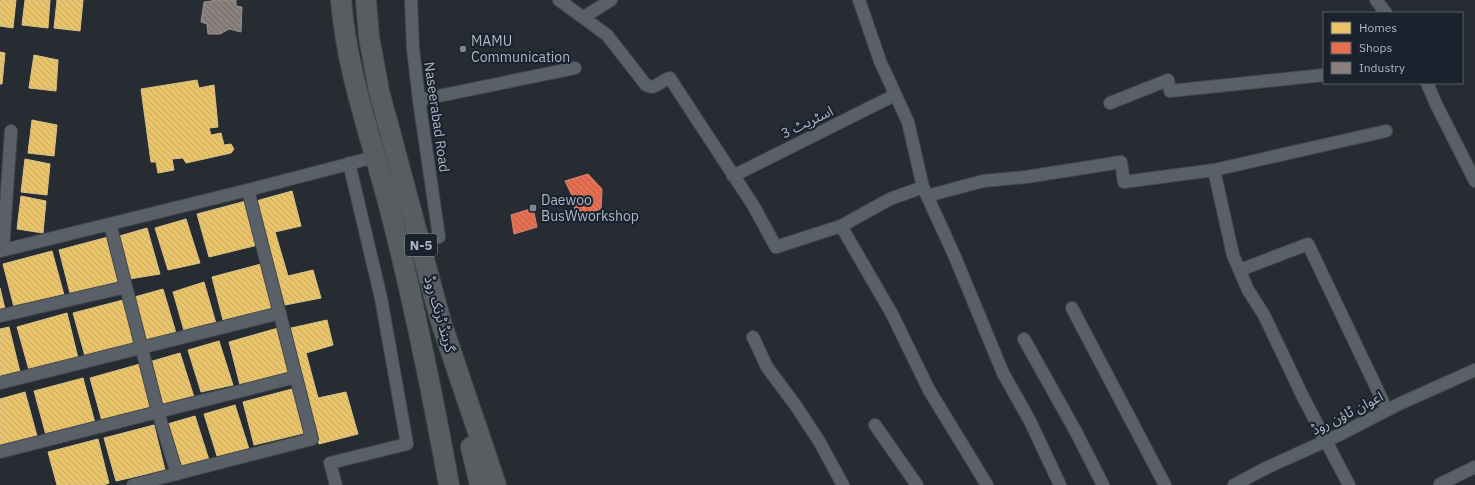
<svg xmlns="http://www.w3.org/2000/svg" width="1475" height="485" viewBox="0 0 1475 485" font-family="'IBM Plex Sans','Noto Sans Arabic',sans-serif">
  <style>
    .homes { fill: url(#homes-back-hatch); stroke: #d7c085 }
    .shops { fill: url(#shops-back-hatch); stroke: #d68574 }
    .industry { fill: url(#industry-back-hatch); stroke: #949192 }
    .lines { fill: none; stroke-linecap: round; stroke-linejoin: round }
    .minor-casing { stroke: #44484d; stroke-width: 14 }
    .trunk-casing { stroke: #42474e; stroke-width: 22 }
    .minor { stroke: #5a6067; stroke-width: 12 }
    .trunk { stroke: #585d62; stroke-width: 20 }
    .poi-dot { fill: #7e8692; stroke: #19222d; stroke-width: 1.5 }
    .labels { text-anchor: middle; stroke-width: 4; stroke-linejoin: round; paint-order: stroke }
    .shield { fill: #19222d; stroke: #818a97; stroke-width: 1 }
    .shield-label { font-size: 13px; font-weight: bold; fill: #adb7c5 }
    .poi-label { font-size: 14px; fill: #adb7c5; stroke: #19222d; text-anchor: start }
    .street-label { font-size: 14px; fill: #adb7c5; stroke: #19222d }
  </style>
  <defs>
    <pattern id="homes-back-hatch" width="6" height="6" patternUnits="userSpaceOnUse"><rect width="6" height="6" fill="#e9c46a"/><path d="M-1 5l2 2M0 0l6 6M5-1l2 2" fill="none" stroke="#c5a861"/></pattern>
    <pattern id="shops-back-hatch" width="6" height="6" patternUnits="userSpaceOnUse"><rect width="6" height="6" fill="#e76f51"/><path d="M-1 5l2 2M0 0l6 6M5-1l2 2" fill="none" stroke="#ba614c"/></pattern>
    <pattern id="industry-back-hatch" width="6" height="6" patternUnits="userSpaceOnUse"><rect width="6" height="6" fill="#8a817c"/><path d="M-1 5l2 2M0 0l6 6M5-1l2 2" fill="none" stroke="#706b68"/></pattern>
  </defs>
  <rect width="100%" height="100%" fill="#262c32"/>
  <g class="homes">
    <polygon points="0,0 16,0 13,28 0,26"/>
    <polygon points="25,0 50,0 48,28 22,25"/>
    <polygon points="57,0 83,0 80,31 54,28"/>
    <polygon points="0,52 5,53 2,84 0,84"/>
    <polygon points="34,55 58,60 56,91 29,88"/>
    <polygon points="197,80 199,88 214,85 218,127 209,128 211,135 221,133 224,145 231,144 234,149 231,153 186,163 183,158 172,159 174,170 158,173 156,162 151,162 141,89"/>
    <polygon points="32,120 57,125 54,156 28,153"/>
    <polygon points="25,159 50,164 47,195 21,192"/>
    <polygon points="292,191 301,226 275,232 288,276 313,270 321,298 285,305 256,201"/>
    <polygon points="21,196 46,201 43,233 17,229"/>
    <polygon points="246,201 258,245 209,257 197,214"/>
    <polygon points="186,219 200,263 168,270 155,228"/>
    <polygon points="147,228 160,274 129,279 116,237"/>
    <polygon points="108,237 120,281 70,293 59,250"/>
    <polygon points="52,251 64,295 14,307 3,264"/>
    <polygon points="261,264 273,308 223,320 212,277"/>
    <polygon points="204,282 217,327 185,334 173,292"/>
    <polygon points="0,288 5,309 0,310"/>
    <polygon points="163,289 176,333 144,340 131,298"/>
    <polygon points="123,300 135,344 85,356 73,313"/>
    <polygon points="67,313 78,358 29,370 17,327"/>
    <polygon points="327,320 333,345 306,353 318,398 346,392 358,434 319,444 291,328"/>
    <polygon points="9,327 20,372 0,377 0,329"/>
    <polygon points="278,328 290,373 240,385 229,342"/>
    <polygon points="219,341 233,385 201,392 188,350"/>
    <polygon points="180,353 194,397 162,404 149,362"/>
    <polygon points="140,364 151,409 102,421 90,378"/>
    <polygon points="83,378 95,423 46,435 34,391"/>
    <polygon points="292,389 304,433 254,445 243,402"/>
    <polygon points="25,392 37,436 0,446 0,399"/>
    <polygon points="235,405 249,449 217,456 204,414"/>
    <polygon points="195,416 209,460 177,467 164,425"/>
    <polygon points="154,425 165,470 116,481 104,438"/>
    <polygon points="98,439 109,483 104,485 57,485 48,452"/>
  </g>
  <g class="shops">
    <polygon points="588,174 602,189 601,209 575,217 574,200 565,181"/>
    <polygon points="533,208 537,227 514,234 511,215"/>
  </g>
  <polygon class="industry" points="212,0 236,0 236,6 242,7 241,32 229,29 220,34 208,34 207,24 201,22 204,2 212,1"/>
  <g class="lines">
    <defs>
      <g id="minor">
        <polyline points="411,0 413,49 419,100 439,237"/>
        <path d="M 559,0 L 607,35 L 646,85 C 654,91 661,80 670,78 L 673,83 L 753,205 L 776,247 L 841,226 L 892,314 L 929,390 L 987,485"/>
        <polyline points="859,0 880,61 908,122 923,187 955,257 1003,373 1030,421 1060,485"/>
        <polyline points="1376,0 1386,13"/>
        <polyline points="584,17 611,0"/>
        <polyline points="1427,83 1436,104 1475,181"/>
        <polyline points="419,100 575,68"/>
        <polyline points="1110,103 1168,80 1170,91 1324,75"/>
        <polyline points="1214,170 1233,255 1248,290 1264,315 1303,397 1349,485"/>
        <polyline points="733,176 895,95"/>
        <polyline points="927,196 983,181 1026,177 1121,162 1124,182 1214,170 1386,131"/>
        <polyline points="110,224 158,412 177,474"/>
        <polyline points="841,226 890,199 923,187"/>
        <polyline points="3,250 11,131"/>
        <polyline points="0,251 248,190 375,157"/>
        <polyline points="1240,270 1308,244 1387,410"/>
        <polyline points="1072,308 1165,485"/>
        <polyline points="0,316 126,287"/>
        <polyline points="753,337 767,367 796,406 819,441 843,485"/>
        <polyline points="1024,339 1076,432 1103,485"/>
        <polyline points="0,383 280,313"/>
        <polyline points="875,425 917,485"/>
        <polyline points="0,452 296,377"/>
        <polyline points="1440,484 1475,467"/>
        <polyline points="133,485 312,439 248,190"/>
        <polyline points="336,485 330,463 407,444 381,298 349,163"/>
        <polyline points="1234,485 1266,468 1339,435 1399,404 1475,370"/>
      </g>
      <g id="trunk">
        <path d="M 341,0 C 347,76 375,148 393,221 C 415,308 433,397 449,485"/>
        <polyline points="366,0 369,37 379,91 441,322 496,485"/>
        <polyline points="471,447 480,485"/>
      </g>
    </defs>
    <use href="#minor" class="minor-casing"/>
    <use href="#trunk" class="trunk-casing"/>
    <use href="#minor" class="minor"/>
    <use href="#trunk" class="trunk"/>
  </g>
  <g class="poi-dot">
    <circle cx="463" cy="49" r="4"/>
    <rect x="529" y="204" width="8" height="8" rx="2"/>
  </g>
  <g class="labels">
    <rect class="shield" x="405" y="234" width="32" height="22" rx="3"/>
    <g class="shield-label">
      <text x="421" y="250">N-5</text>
    </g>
    <g class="poi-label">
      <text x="471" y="46">MAMU<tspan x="471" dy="16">Communication</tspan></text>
      <text x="541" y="205">Daewoo<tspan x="541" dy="16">BusWworkshop</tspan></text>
    </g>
    <g class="street-label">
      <text transform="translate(437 117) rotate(82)" y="5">Naseerabad Road</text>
      <text transform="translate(807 122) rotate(-26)" y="5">اسٹریٹ 3</text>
      <text transform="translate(440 314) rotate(74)" y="5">گرینڈ ٹرنک روڈ</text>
      <text transform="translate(1347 413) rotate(-27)" y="5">اعوان ٹاؤن روڈ</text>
    </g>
  </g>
  <rect x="1323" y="12" width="140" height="72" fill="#19222d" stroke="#545e6a"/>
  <rect x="1331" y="22" width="20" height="12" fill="#e9c46a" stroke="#545e6a"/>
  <text x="1359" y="32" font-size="12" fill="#adb7c5">Homes</text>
  <rect x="1331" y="42" width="20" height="12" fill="#e76f51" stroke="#545e6a"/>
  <text x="1359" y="52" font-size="12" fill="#adb7c5">Shops</text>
  <rect x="1331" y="62" width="20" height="12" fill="#8a817c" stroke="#545e6a"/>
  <text x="1359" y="72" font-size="12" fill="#adb7c5">Industry</text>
</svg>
